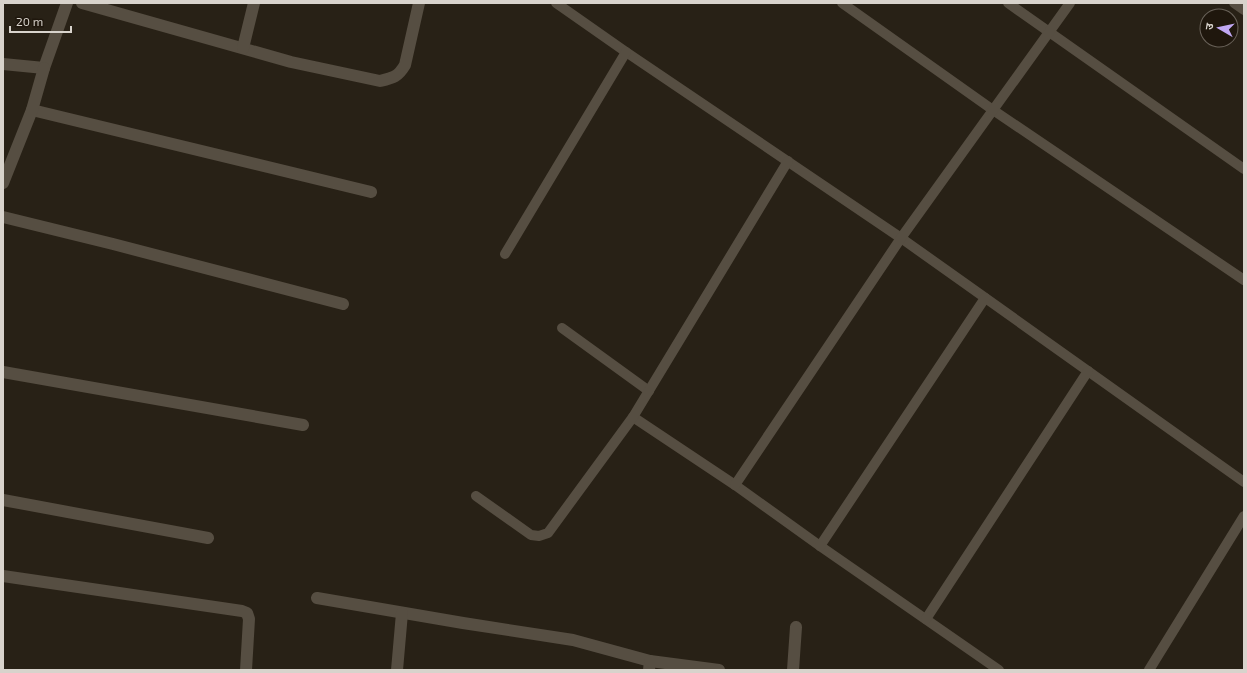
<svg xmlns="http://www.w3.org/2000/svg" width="1247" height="673" viewBox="0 0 1247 673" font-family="'Exo 2','Noto Sans Devanagari',sans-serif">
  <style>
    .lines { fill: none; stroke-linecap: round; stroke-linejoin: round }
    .lane { stroke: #564e42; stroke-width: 10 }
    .street { stroke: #564e42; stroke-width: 12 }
  </style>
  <rect width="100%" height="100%" fill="#282116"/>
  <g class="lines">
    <g class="lane">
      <polyline points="556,3 626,52 901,238 1244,482"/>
      <polyline points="842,3 993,110 1244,280"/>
      <polyline points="1008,3 1244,169"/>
      <polyline points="1234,3 1244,10"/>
      <polyline points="505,254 626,52"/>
      <polyline points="562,328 649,391"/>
      <polyline points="633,417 735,485 820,546 999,670"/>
      <polyline points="735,485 901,238 1070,3"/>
      <polyline points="476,496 531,535 539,536 548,533 633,417 788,161"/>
      <polyline points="820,546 985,298"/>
      <polyline points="926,619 1088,371"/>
      <polyline points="1149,670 1244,516"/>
    </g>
    <g class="street">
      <path d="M 82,3 L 291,62 L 380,81 C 393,78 398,77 405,65 L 419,3"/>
      <polyline points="243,48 254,3"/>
      <polyline points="3,64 44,68 67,3"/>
      <polyline points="32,110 371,192"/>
      <polyline points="3,183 32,110 44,68"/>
      <polyline points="3,217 113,244 343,304"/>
      <polyline points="3,372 303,425"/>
      <polyline points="3,500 208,538"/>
      <polyline points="3,576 242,611 247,613 249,619 246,670"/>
      <polyline points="317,598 463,623 573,640 650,661 649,670"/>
      <polyline points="650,661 719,670"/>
      <polyline points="397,670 402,613"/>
      <polyline points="793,670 796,627"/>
    </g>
  </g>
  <rect width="1247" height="673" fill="none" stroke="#d8d3cc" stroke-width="8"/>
  <g transform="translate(1219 28) rotate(279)"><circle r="19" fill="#1f170d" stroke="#696259"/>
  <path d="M0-3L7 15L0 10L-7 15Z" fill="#c1a8f3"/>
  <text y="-6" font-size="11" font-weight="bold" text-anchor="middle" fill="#d8d3cc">उ</text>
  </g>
  <path d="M10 26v6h61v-6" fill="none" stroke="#d8d3cc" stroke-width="2"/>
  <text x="16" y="26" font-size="12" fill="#d8d3cc" stroke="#1f170d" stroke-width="3" paint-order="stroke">20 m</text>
</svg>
